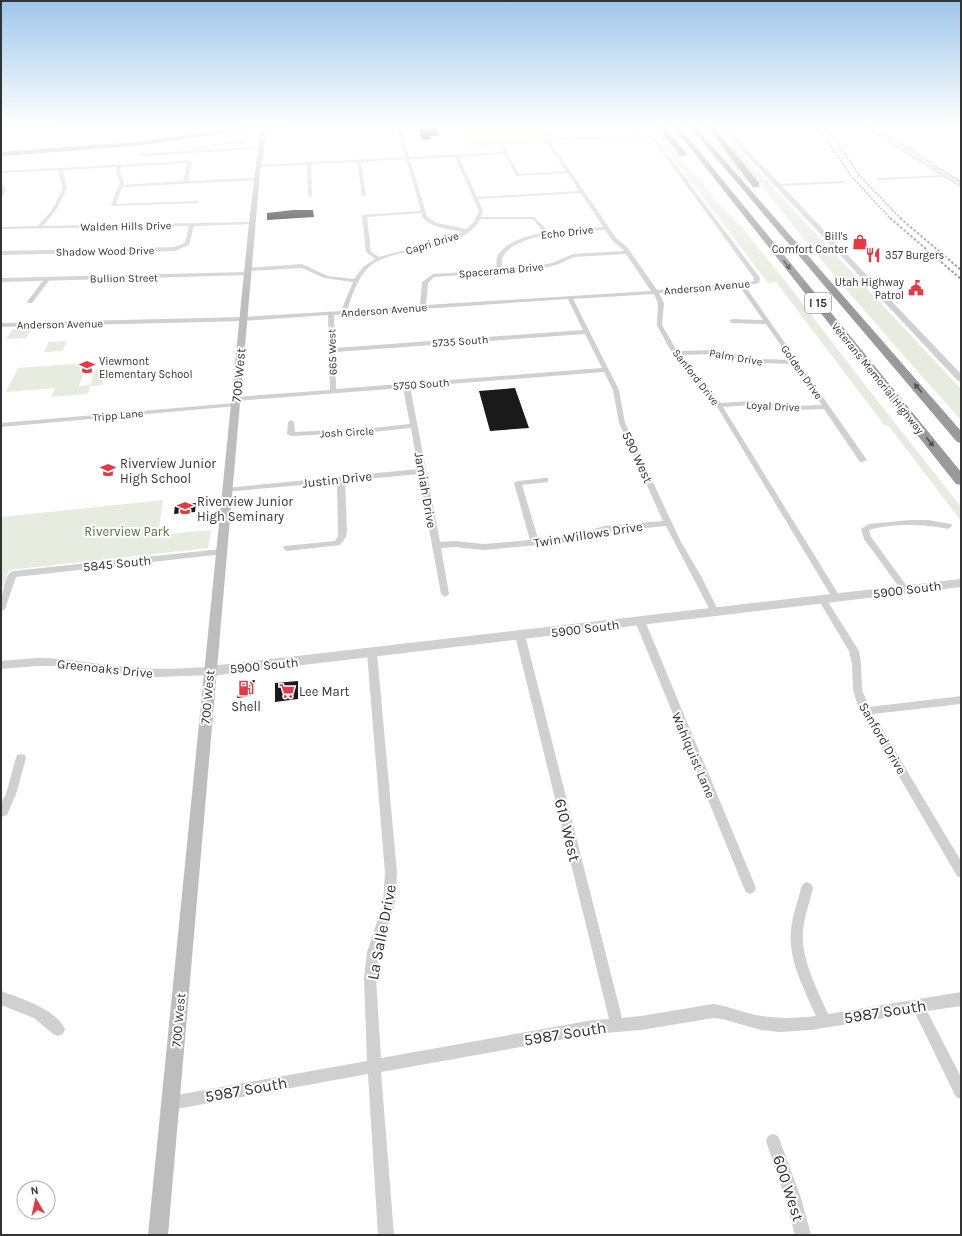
<svg xmlns="http://www.w3.org/2000/svg" width="962" height="1236" viewBox="0 0 962 1236" font-family="Karla,sans-serif">
  <style>
    .green { fill: #e6ecdf }
    .building { fill: #1a1a1a }
    .lines { fill: none; stroke-linecap: round; stroke-linejoin: round }
    .minor { fill: #d0d0d0; fill-rule: evenodd }
    .tertiary { fill: #d0d0d0; fill-rule: evenodd }
    .secondary { fill: #bdbdbd; fill-rule: evenodd }
    .primary { fill: #ababab; fill-rule: evenodd }
    .motorway { fill: #9a9a9a; fill-rule: evenodd }
    .tram { stroke: #888; stroke-width: 1 }
    .rail-far1 { stroke: #888; stroke-width: 1.5; stroke-dasharray: 2 1.5; stroke-linecap: butt }
    .rail { stroke: #888; stroke-width: 2; stroke-dasharray: 2.5 2; stroke-linecap: butt }
    .oneway { fill: #525252 }
    .labels { text-anchor: middle; stroke-width: 4; stroke-linejoin: round; paint-order: stroke }
    .far-street-label { font-size: 11px; fill: #333; stroke: #fff }
    .far-poi-label { font-size: 11px; fill: #333; stroke: #fff; text-anchor: end }
    .shield { fill: #fff; stroke: #707070; stroke-width: 1 }
    .shield-label { font-size: 12px; font-weight: bold; fill: #333 }
    .street-label { font-size: 13px; fill: #333; stroke: #fff }
    .poi-label { font-size: 13px; fill: #333; stroke: #fff; text-anchor: start }
    .park-label { font-size: 13px; fill: #56703f; stroke: #fff }
    .near-street-label { font-size: 16px; fill: #333; stroke: #fff }
  </style>
  <rect width="100%" height="100%" fill="#fff"/>
  <g class="green">
    <polygon points="458,125 530,125 541,135 566,142 469,146"/>
    <polygon points="697,125 704,125 758,191 755,191"/>
    <path d="M 714,125 L 720,125 L 732,144 L 961,389 L 961,420 C 895,346 829,272 768,194 C 750,171 729,149 714,125 Z"/>
    <polygon points="660,133 711,193 712,197 744,230 783,278 858,376 961,507 961,521 888,425 885,426 776,282 768,283 659,139 646,134"/>
    <polygon points="13,329 32,329 26,338 6,339"/>
    <polygon points="67,341 62,351 44,352 49,342"/>
    <polygon points="87,363 79,386 90,385 96,369 107,368 102,385 90,386 88,394 51,397 55,388 6,392 18,368"/>
    <polygon points="163,500 158,535 211,530 208,548 9,570 1,591 2,517"/>
  </g>
  <g class="building">
    <polygon points="436,128 439,135 430,136 431,139 422,140 419,129"/>
    <polygon points="293,210 313,210 314,217 267,220 267,213"/>
    <polygon points="515,388 529,428 490,431 479,391"/>
    <polygon points="196,503 195,512 174,514 175,505"/>
    <polygon points="255,680 251,696 237,698 241,682"/>
    <polygon points="298,681 298,699 275,702 275,683"/>
  </g>
  <g class="lines">
    <g class="minor">
      <polygon points="5,125 24,127 117,125 24,129 13,128"/>
      <path d="M 396,125 L 400,125 L 409,157 L 503,152 L 499,144 L 501,143 L 519,174 L 566,171 L 546,141 L 549,140 L 616,238 L 627,247 L 657,290 L 742,283 L 754,281 L 754,278 L 654,141 L 647,138 L 638,137 L 564,140 L 543,136 L 532,125 L 536,125 L 545,134 L 564,138 L 638,135 L 648,136 L 656,139 L 760,278 L 759,283 L 745,286 L 867,460 L 863,462 L 860,462 L 824,409 L 796,410 L 750,405 L 723,407 L 839,595 L 840,597 L 839,599 L 833,599 L 716,405 L 684,370 L 668,346 L 657,325 L 658,303 L 654,294 L 573,299 L 619,390 L 625,423 L 681,542 L 701,576 L 719,612 L 718,614 L 712,614 L 666,526 L 604,532 L 571,542 L 484,550 L 455,547 L 441,548 L 449,594 L 445,597 L 441,594 L 419,474 L 345,481 L 347,531 L 346,537 L 340,545 L 287,551 L 283,548 L 284,546 L 335,541 L 338,536 L 337,482 L 224,492 L 223,490 L 227,488 L 418,469 L 411,428 L 373,432 L 291,436 L 287,434 L 288,422 L 291,420 L 294,422 L 295,432 L 373,428 L 410,424 L 403,388 L 235,401 L 232,399 L 235,397 L 330,390 L 328,315 L 243,321 L 240,319 L 243,317 L 341,311 L 353,282 L 324,278 L 302,268 L 248,271 L 246,270 L 246,268 L 302,264 L 328,276 L 354,279 L 363,267 L 375,259 L 366,252 L 362,215 L 421,211 L 406,159 L 361,162 L 366,195 L 364,196 L 362,195 L 357,162 L 311,164 L 312,196 L 310,197 L 308,196 L 307,165 L 257,167 L 255,166 L 257,165 L 405,157 ZM 505,154 L 516,176 L 568,173 L 579,191 L 477,197 L 459,157 ZM 455,157 L 479,211 L 474,222 L 466,229 L 437,223 L 427,217 L 410,159 ZM 581,193 L 603,227 L 549,232 L 534,217 L 481,217 L 483,211 L 478,199 ZM 421,213 C 425,228 450,229 463,232 C 436,244 407,249 379,257 L 371,252 L 367,217 ZM 480,219 L 533,219 L 544,233 C 529,235 505,241 497,257 C 496,260 497,266 496,270 L 433,274 L 422,282 L 420,306 L 347,310 C 352,296 357,279 368,268 C 391,245 468,251 480,219 ZM 605,230 L 612,240 L 624,251 L 573,254 L 552,263 L 537,266 L 502,269 C 502,265 501,260 503,257 C 515,232 581,231 605,230 ZM 626,254 L 651,291 L 426,305 L 428,283 L 434,277 L 537,270 L 556,265 L 574,257 ZM 740,287 L 763,320 L 732,319 L 729,321 L 732,323 L 766,324 L 791,360 L 760,359 L 717,350 L 677,351 L 662,325 L 664,303 L 659,293 ZM 568,299 L 583,330 L 335,348 L 334,315 ZM 585,334 L 602,368 L 336,389 L 335,352 ZM 717,354 L 760,363 L 793,364 L 822,405 L 796,406 L 750,401 L 721,403 L 688,367 L 679,355 ZM 604,372 L 613,390 L 619,423 L 663,521 L 604,526 L 571,536 L 538,539 L 522,485 L 548,482 L 548,478 L 545,478 L 518,481 L 514,483 L 530,540 L 484,544 L 455,541 L 440,542 L 410,387 Z"/>
      <polygon points="245,140 246,142 193,149 191,148"/>
      <polygon points="257,147 256,149 144,156 134,154"/>
      <path d="M 190,161 L 192,162 L 188,181 L 256,178 L 258,179 L 256,180 L 122,187 L 116,204 L 197,201 L 199,202 L 197,203 L 113,206 L 111,205 L 120,182 L 116,171 L 117,167 L 63,170 L 67,188 L 56,210 L 43,226 L 252,222 L 254,223 L 254,224 L 194,226 L 189,245 L 175,251 L 1,255 L 1,251 L 174,247 L 185,243 L 189,226 L 1,229 L 1,227 L 38,226 L 52,210 L 63,188 L 58,170 L 1,173 L 1,171 ZM 188,163 L 183,181 L 123,185 L 124,182 L 120,171 L 121,167 Z"/>
      <polygon points="944,175 946,177 878,180 876,179 878,178"/>
      <polygon points="843,181 845,183 778,186 776,185 778,184"/>
      <polygon points="1,183 3,184 6,191 1,198"/>
      <polygon points="45,278 50,279 32,303 28,303 27,302"/>
      <polygon points="235,403 237,404 237,406 1,427 1,423"/>
      <path d="M 909,520 L 928,520 L 951,524 L 952,526 L 948,529 C 925,524 892,523 869,530 L 871,537 L 909,589 L 905,592 L 902,591 L 864,539 L 861,529 L 869,524 Z"/>
      <path d="M 221,549 L 225,552 L 224,554 L 16,577 L 5,609 L 1,612 C 1,603 3,574 13,571 Z"/>
      <polygon points="822,596 825,597 859,651 861,664 862,690 869,707 961,696 961,704 873,714 961,861 961,878 957,876 858,706 853,690 852,664 849,651 818,599"/>
      <polygon points="640,618 645,621 756,888 754,892 750,894 746,892 744,888 635,621"/>
      <path d="M 520,632 L 523,633 L 525,635 L 622,1018 L 641,1016 L 713,1004 C 730,1006 745,1014 762,1016 C 780,1019 799,1018 816,1016 C 804,989 788,960 791,930 C 792,916 798,902 801,888 L 803,884 L 807,882 L 811,884 L 813,888 C 810,902 804,916 803,931 C 801,960 817,988 828,1014 L 961,992 L 961,1006 L 927,1011 L 961,1077 L 961,1099 L 956,1097 L 915,1013 L 811,1030 L 779,1032 L 761,1030 L 722,1019 L 713,1018 L 641,1030 L 593,1034 L 381,1072 L 394,1235 L 378,1235 L 368,1074 L 171,1110 L 166,1108 L 164,1103 L 166,1098 L 171,1096 L 367,1061 L 364,978 L 367,952 L 383,904 L 385,873 L 367,653 L 369,650 L 375,650 L 377,653 L 397,873 L 395,904 L 379,952 L 376,978 L 381,1058 L 593,1020 L 609,1019 L 515,635 L 517,633 Z"/>
      <path d="M 37,658 C 71,658 105,666 139,668 C 162,670 186,668 210,667 L 213,668 L 215,671 L 213,674 L 210,675 L 158,677 L 138,676 L 59,666 L 37,666 L 1,669 L 1,661 Z"/>
      <polygon points="21,754 25,755 26,758 16,794 7,815 1,817 1,803 6,794 16,758 17,755"/>
      <path d="M 1,991 C 20,998 56,1009 65,1029 L 63,1034 L 58,1036 L 53,1034 L 34,1018 L 1,1005 Z"/>
      <polygon points="773,1134 778,1136 780,1141 801,1198 811,1235 795,1235 785,1198 766,1141 768,1136"/>
    </g>
    <g class="tertiary">
      <polygon points="724,125 728,125 742,144 961,374 961,381 958,381 738,146"/>
      <polygon points="860,125 865,125 961,184 961,188"/>
      <polygon points="247,272 249,273 249,275 1,282 1,278"/>
      <polygon points="243,317 246,317 246,321 1,327 1,323"/>
      <polygon points="961,579 961,587 210,676 206,674 204,671 206,668 210,666"/>
    </g>
    <polygon class="secondary" points="261,125 266,126 263,159 261,161 168,1235 148,1235 249,223"/>
    <polygon class="primary" points="259,125 295,125 292,127 262,130 259,128 136,146 1,156 1,152 136,142"/>
    <g class="motorway">
      <polygon points="656,125 662,125 686,152 686,156 680,156"/>
      <polygon points="672,125 678,125 961,472 961,485 956,484"/>
      <polygon points="688,125 694,125 961,431 961,443 957,442"/>
      <polygon points="706,125 712,125 759,183 759,187 753,187"/>
    </g>
    <polyline class="tram" points="870,125 961,182"/>
    <g class="rail-far1">
      <polyline points="817,125 851,176 891,219"/>
      <polyline points="825,125 860,176 901,219"/>
    </g>
    <g class="rail">
      <polyline points="890,218 961,279"/>
      <polyline points="900,218 961,270"/>
    </g>
  </g>
  <defs><path id="oneway-solid" d="M-6-.8H1V-3.2L6.5 0L1 3.2V.8H-6Z"/></defs>
  <g class="oneway">
    <use href="#oneway-solid" transform="translate(787 265) rotate(51)"/>
    <use href="#oneway-solid" transform="translate(918 388) rotate(-130)"/>
    <use href="#oneway-solid" transform="translate(930 442) rotate(51)"/>
  </g>
  <linearGradient id="sky" x2="0" y2="1"><stop stop-color="#9ec6ea"/><stop offset="0.42" stop-color="#fff"/><stop offset="1" stop-color="#fff" stop-opacity="0"/></linearGradient>
  <rect width="962" height="298" fill="url(#sky)"/>
  <defs>
    <symbol id="shop-bare" viewBox="-9 -9 18 18"><path d="M-5-2.5h2.3a2.7 3.5 0 0 1 5.4 0H5L5.5 6h-11ZM-1.5-2.5h3a1.5 2.3 0 0 0-3 0Z" fill="#e63946" stroke="#fff" stroke-width="2.5" paint-order="stroke"/></symbol>
    <symbol id="restaurant-bare" viewBox="-9 -9 18 18"><path d="M-5-6h1v4h1v-4h1v4h1v-4h1v5L-1.5 .5V6h-2V.5L-5-1ZM5-6V6H3V1.5H1.5Q1.5-4 5-6Z" fill="#e63946" stroke="#fff" stroke-width="2.5" paint-order="stroke"/></symbol>
    <symbol id="civic-bare" viewBox="-9 -9 18 18"><path d="M-.6-6.5H3V-4.5H.6V-3L4-1V1h2V6H-6V1h2V-1L-.6-3ZM-1.2 2.5V6h2.4V2.5Z" fill="#e63946" stroke="#fff" stroke-width="2.5" paint-order="stroke"/></symbol>
    <symbol id="school-bare" viewBox="-9 -9 18 18"><path d="M0-5L7-2L0 1L-7-2ZM-4 1L0 2.5L4 1V4Q0 6-4 4Z" fill="#e63946" stroke="#fff" stroke-width="2.5" paint-order="stroke"/></symbol>
    <symbol id="fuel-bare" viewBox="-9 -9 18 18"><path d="M-5.5-6h7V0h2V4h1.3V-2.5L3-4.5l.8-.8L6-3V5H2.5V1h-1V6h-7ZM-4.2-4.7v3.2H.2V-4.7Z" fill="#e63946" stroke="#fff" stroke-width="2.5" paint-order="stroke"/></symbol>
    <symbol id="supermarket-bare" viewBox="-9 -9 18 18"><path d="M-6-5.5h2.5l.6 2H6L4.5 2H-2.5L-4.4-4H-6ZM-1.5 3.2a1.3 1.3 0 1 0 .1 0ZM3 3.2a1.3 1.3 0 1 0 .1 0Z" fill="#e63946" stroke="#fff" stroke-width="2.5" paint-order="stroke"/></symbol>
  </defs>
  <g fill-rule="evenodd">
    <use href="#shop-bare" x="849" y="231" width="22" height="22"/>
    <use href="#restaurant-bare" x="862" y="244" width="22" height="22"/>
    <use href="#civic-bare" x="905" y="277" width="22" height="22"/>
    <use href="#school-bare" x="76" y="356" width="22" height="22"/>
    <use href="#school-bare" x="97" y="459" width="22" height="22"/>
    <use href="#school-bare" x="174" y="497" width="22" height="22"/>
    <use href="#fuel-bare" x="235" y="677" width="22" height="22"/>
    <use href="#supermarket-bare" x="276" y="680" width="22" height="22"/>
  </g>
  <g class="labels">
    <g class="far-street-label">
      <text transform="translate(126 226) rotate(-1)" y="4">Walden Hills Drive</text>
      <text transform="translate(567 232) rotate(-6)" y="4">Echo Drive</text>
      <text transform="translate(432 243) rotate(-17)" y="4">Capri Drive</text>
      <text transform="translate(105 251) rotate(-1)" y="4">Shadow Wood Drive</text>
      <text transform="translate(501 270) rotate(-5)" y="4">Spacerama Drive</text>
      <text transform="translate(124 278) rotate(-1)" y="4">Bullion Street</text>
      <text transform="translate(707 287) rotate(-5)" y="4">Anderson Avenue</text>
      <text transform="translate(384 310) rotate(-4)" y="4">Anderson Avenue</text>
      <text transform="translate(60 324) rotate(-1)" y="4">Anderson Avenue</text>
      <text transform="translate(460 341) rotate(-4)" y="4">5735 South</text>
      <text transform="translate(332 352) rotate(-92)" y="4">665 West</text>
      <text transform="translate(736 357) rotate(10)" y="4">Palm Drive</text>
      <text transform="translate(802 372) rotate(55)" y="4">Golden Drive</text>
      <text transform="translate(696 377) rotate(52)" y="4">Sanford Drive</text>
      <text transform="translate(878 378) rotate(51)" y="4">Veterans Memorial Highway</text>
      <text transform="translate(421 384) rotate(-4)" y="4">5750 South</text>
      <text transform="translate(773 406) rotate(3)" y="4">Loyal Drive</text>
      <text transform="translate(118 415) rotate(-5)" y="4">Tripp Lane</text>
      <text transform="translate(347 432) rotate(-3)" y="4">Josh Circle</text>
    </g>
    <g class="far-poi-label">
      <text x="848" y="240">Bill's<tspan x="848" dy="13">Comfort Center</tspan></text>
      <text x="885" y="259" text-anchor="start">357 Burgers</text>
      <text x="904" y="286">Utah Highway<tspan x="904" dy="13">Patrol</tspan></text>
      <text x="99" y="365" text-anchor="start">Viewmont<tspan x="99" dy="13">Elementary School</tspan></text>
    </g>
    <rect class="shield" x="805" y="293" width="26" height="20" rx="3"/>
    <g class="shield-label">
      <text x="818" y="307">I 15</text>
    </g>
    <g class="street-label">
      <text transform="translate(238 375) rotate(-85)" y="5">700 West</text>
      <text transform="translate(638 457) rotate(65)" y="5">590 West</text>
      <text transform="translate(337 479) rotate(-6)" y="5">Justin Drive</text>
      <text transform="translate(426 490) rotate(80)" y="5">Jamiah Drive</text>
      <text transform="translate(588 534) rotate(-9)" y="5">Twin Willows Drive</text>
      <text transform="translate(117 563) rotate(-6)" y="5">5845 South</text>
      <text transform="translate(907 589) rotate(-7)" y="5">5900 South</text>
      <text transform="translate(585 628) rotate(-7)" y="5">5900 South</text>
      <text transform="translate(264 665) rotate(-6)" y="5">5900 South</text>
      <text transform="translate(105 668) rotate(6)" y="5">Greenoaks Drive</text>
      <text transform="translate(207 697) rotate(-85)" y="5">700 West</text>
      <text transform="translate(883 738) rotate(60)" y="5">Sanford Drive</text>
      <text transform="translate(694 755) rotate(67)" y="5">Wahlquist Lane</text>
      <text transform="translate(178 1020) rotate(-85)" y="5">700 West</text>
    </g>
    <g class="poi-label">
      <text x="120" y="468">Riverview Junior<tspan x="120" dy="15">High School</tspan></text>
      <text x="197" y="506">Riverview Junior<tspan x="197" dy="15">High Seminary</tspan></text>
      <text x="299" y="696">Lee Mart</text>
      <text x="246" y="711" text-anchor="middle">Shell</text>
    </g>
    <g class="park-label">
      <text x="127" y="536">Riverview Park</text>
    </g>
    <g class="near-street-label">
      <text transform="translate(568 830) rotate(76)" y="6">610 West</text>
      <text transform="translate(381 932) rotate(-79)" y="6">La Salle Drive</text>
      <text transform="translate(885 1011) rotate(-9)" y="6">5987 South</text>
      <text transform="translate(565 1033) rotate(-9)" y="6">5987 South</text>
      <text transform="translate(246 1089) rotate(-10)" y="6">5987 South</text>
      <text transform="translate(789 1188) rotate(72)" y="6">600 West</text>
    </g>
  </g>
  <rect width="962" height="1236" fill="none" stroke="#333333" stroke-width="4"/>
  <g transform="translate(36 1200) rotate(351)"><circle r="19" fill="#ffffff" stroke="#adadad"/>
  <path d="M0-3L7 15L0 10L-7 15Z" fill="#e63946"/>
  <text y="-6" font-size="11" font-weight="bold" text-anchor="middle" fill="#333333">N</text>
  </g>
</svg>
